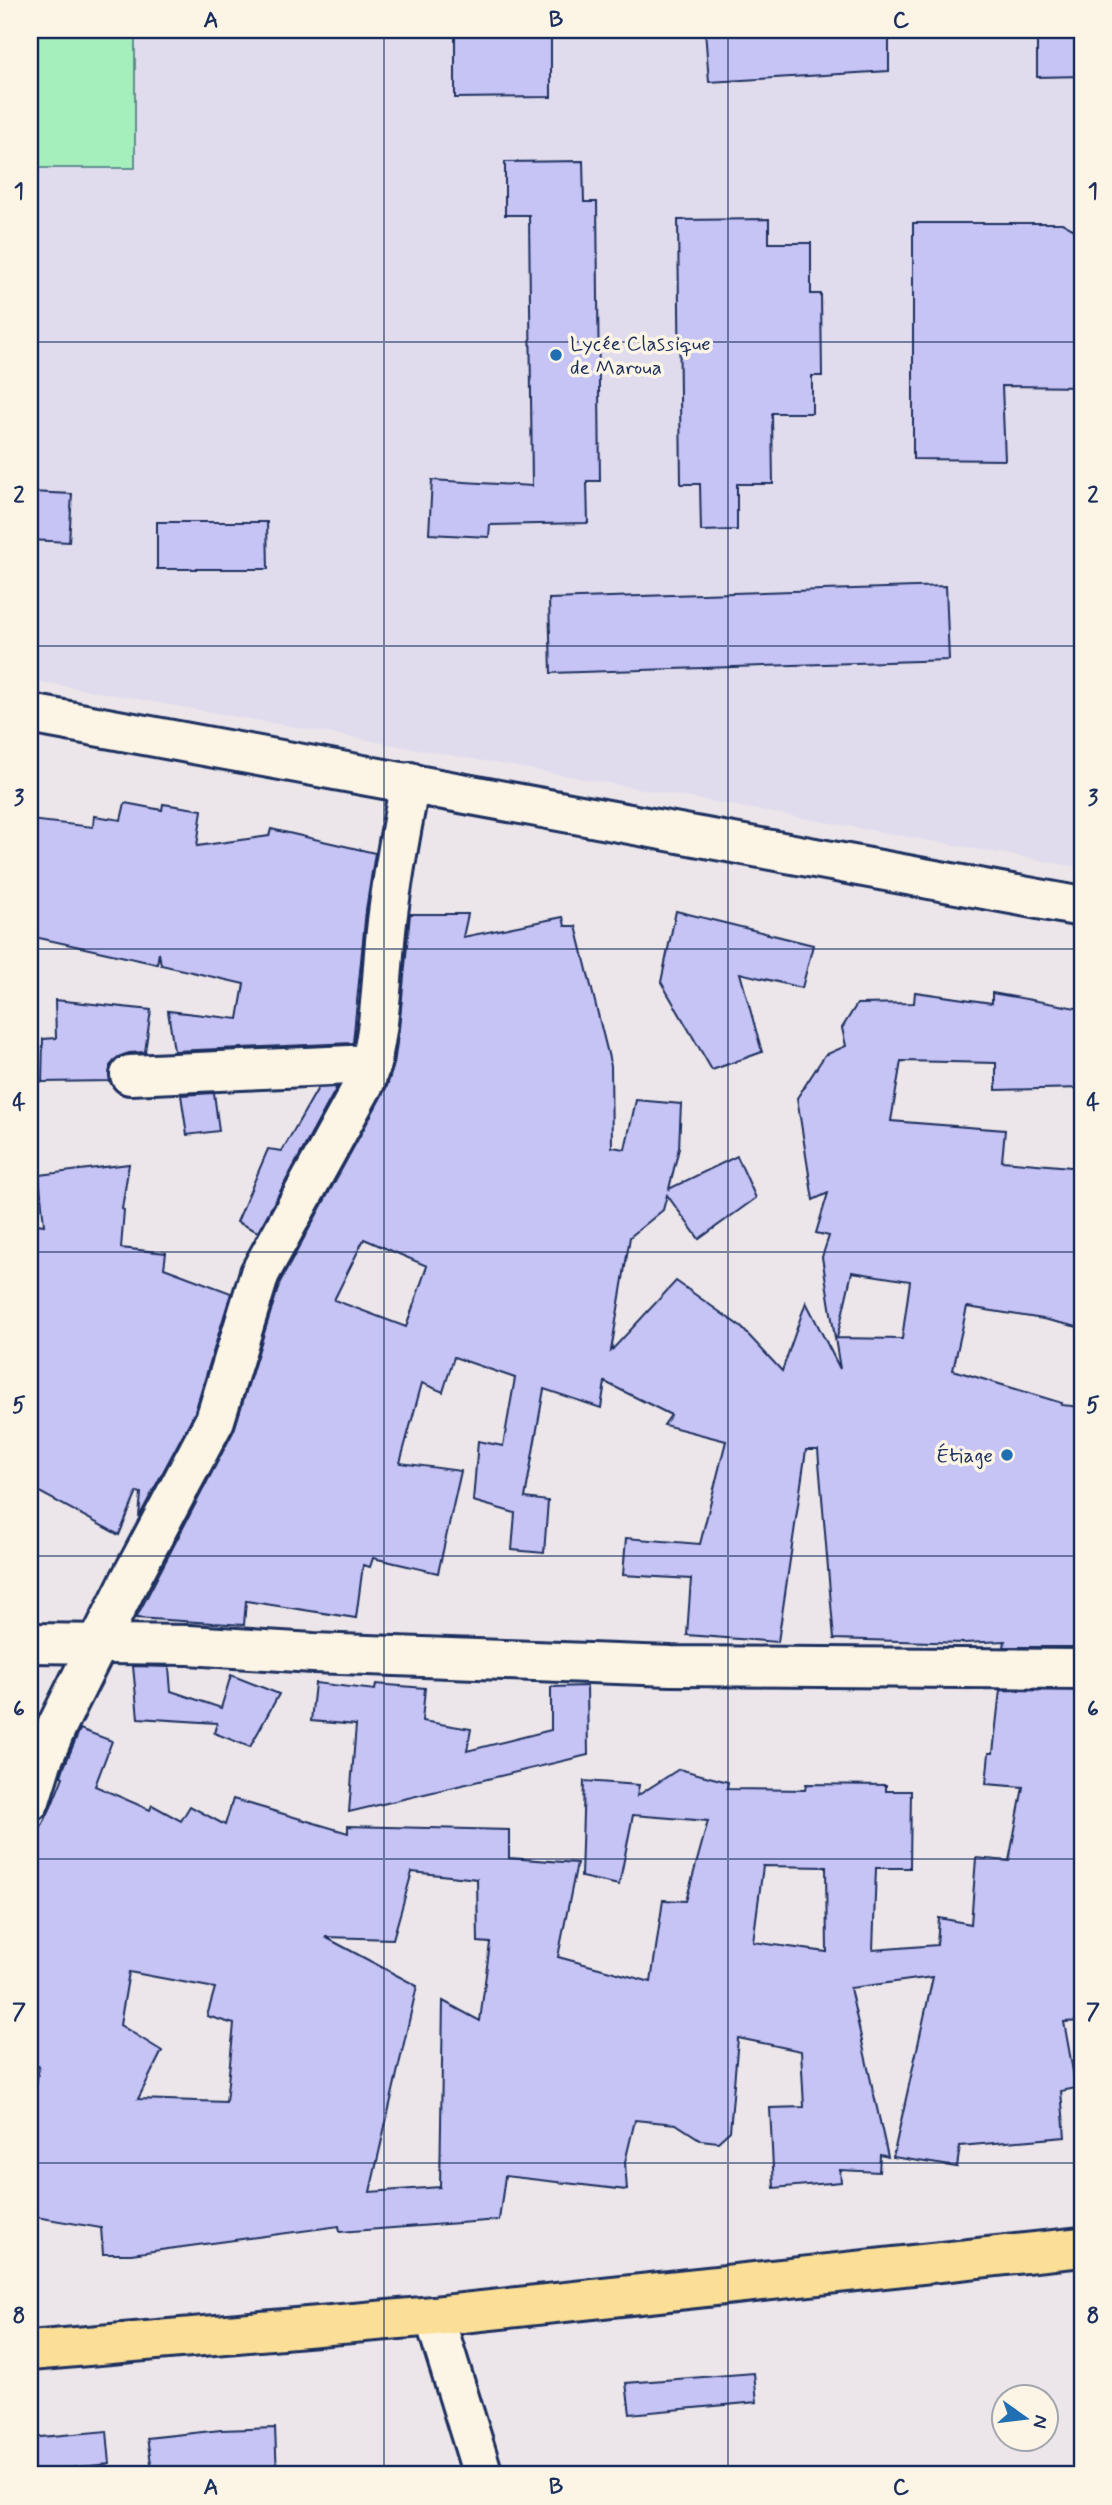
<svg xmlns="http://www.w3.org/2000/svg" width="1112" height="2505" viewBox="0 0 1112 2505" font-family="Mynerve,sans-serif">
  <style>
    .built { fill: #e1dced }
    .green { fill: #a5efbd; stroke: #608f8e; stroke-width: 2 }
    .building { fill: #c6c3f5; stroke: #1b2f5e; stroke-width: 2; fill-rule: evenodd }
    .lines { fill: none; stroke-linecap: round; stroke-linejoin: round }
    .minor-casing { stroke: #1b2f5e; stroke-width: 44 }
    .major-casing { stroke: #1b2f5e; stroke-width: 44 }
    .minor { stroke: #fcf5e5; stroke-width: 38 }
    .major { stroke: #fbdf96; stroke-width: 38 }
    .grid { fill: none; stroke: #1b2f5e; stroke-width: 2; stroke-opacity: 0.55 }
    .poi-dot { fill: #1f6fb2; stroke: #fcf5e5; stroke-width: 2.5 }
    .labels { text-anchor: middle; stroke-width: 7; stroke-linejoin: round; paint-order: stroke }
    .poi-label { font-size: 21px; fill: #1b2f5e; stroke: #fcf5e5; text-anchor: start }
    .neatline { fill: none; stroke: #1b2f5e; stroke-width: 2.5 }
    .grid-label { font-size: 23px; text-anchor: middle; font-weight: bold; fill: #1b2f5e }
  </style>
  <rect width="100%" height="100%" fill="#ece6ea"/>
  <filter id="ink" filterUnits="userSpaceOnUse"><feTurbulence type="fractalNoise" baseFrequency=".0143" numOctaves="2"/><feDisplacementMap in="SourceGraphic" scale="14" xChannelSelector="R" yChannelSelector="G"/><feConvolveMatrix kernelMatrix="1 2 1 2 8 2 1 2 1" color-interpolation-filters="sRGB"/></filter>
  <g filter="url(#ink)">
    <polygon class="built" points="30,30 1082,30 1082,868 30,680"/>
    <rect class="green" x="30" y="30" width="105" height="138"/>
    <g class="building">
      <polygon points="455,30 551,30 551,97 455,98"/>
      <polygon points="705,30 889,30 889,71 709,82"/>
      <polygon points="1037,30 1082,30 1082,76 1037,77"/>
      <polygon points="583,161 584,202 597,202 600,481 587,481 588,523 490,525 489,537 429,534 432,480 532,486 529,215 505,215 505,162"/>
      <polygon points="769,219 769,243 811,243 811,294 821,294 822,376 812,376 812,413 772,413 773,484 737,484 737,530 701,531 700,484 681,484 678,220"/>
      <polygon points="913,223 1062,223 1082,234 1082,387 1002,386 1005,460 913,459"/>
      <polygon points="30,492 72,494 69,542 30,540"/>
      <polygon points="157,522 267,522 268,569 157,569"/>
      <polygon points="946,586 949,660 551,673 549,599"/>
      <polygon points="125,803 162,810 163,804 202,810 197,846 269,836 271,829 375,853 366,910 353,1043 174,1051 168,1011 238,1019 244,984 161,965 159,953 157,964 30,936 30,820 93,827 94,816 121,820"/>
      <polygon points="676,911 813,945 802,988 740,973 762,1052 712,1070 661,982"/>
      <path d="M 410,914 L 468,914 L 463,937 L 563,917 L 565,926 L 576,926 L 611,1066 L 612,1147 L 625,1149 L 636,1100 L 681,1104 L 679,1148 L 669,1189 L 737,1156 L 756,1198 L 699,1239 L 667,1195 L 663,1210 L 630,1237 L 611,1351 L 676,1281 L 741,1327 L 782,1371 L 806,1302 L 840,1369 L 822,1257 L 829,1236 L 816,1233 L 828,1193 L 813,1200 L 797,1098 L 825,1055 L 846,1046 L 842,1028 L 857,1004 L 914,1003 L 915,992 L 992,1003 L 992,993 L 1082,1009 L 1082,1088 L 996,1090 L 996,1063 L 901,1061 L 891,1121 L 1005,1130 L 1002,1161 L 1082,1168 L 1082,1328 L 1043,1319 L 967,1307 L 953,1370 L 1062,1403 L 1061,1405 L 1082,1407 L 1082,1647 L 1004,1647 L 1005,1641 L 964,1643 L 834,1639 L 818,1450 L 806,1450 L 778,1642 L 687,1635 L 691,1579 L 623,1575 L 626,1538 L 700,1544 L 726,1441 L 664,1425 L 671,1415 L 605,1382 L 601,1408 L 544,1389 L 525,1498 L 548,1501 L 544,1553 L 512,1550 L 515,1513 L 473,1501 L 478,1441 L 503,1446 L 515,1378 L 454,1357 L 443,1392 L 422,1383 L 400,1463 L 461,1471 L 438,1573 L 373,1558 L 370,1567 L 363,1565 L 356,1618 L 246,1601 L 244,1625 L 136,1618 L 234,1430 L 280,1282 L 387,1086 L 394,1064 L 399,1029 ZM 364,1239 L 427,1266 L 406,1327 L 334,1300 ZM 852,1272 L 910,1281 L 902,1339 L 837,1338 Z"/>
      <polygon points="55,1000 151,1010 145,1052 129,1053 118,1057 110,1066 110,1081 42,1082 43,1039 56,1038"/>
      <polygon points="337,1087 258,1232 237,1222 268,1149 282,1151 318,1088"/>
      <polygon points="214,1093 219,1131 187,1135 181,1095"/>
      <polygon points="129,1164 122,1209 124,1210 121,1248 166,1253 164,1268 231,1293 195,1412 139,1517 141,1493 137,1492 119,1535 30,1487 30,1223 44,1225 39,1175"/>
      <polygon points="133,1666 169,1667 171,1691 221,1708 231,1675 279,1694 250,1747 214,1733 217,1723 138,1718"/>
      <polygon points="315,1683 375,1690 376,1684 425,1688 422,1721 471,1729 467,1751 551,1730 551,1687 587,1686 588,1755 349,1812 356,1725 311,1721"/>
      <path d="M 1000,1690 L 1082,1691 L 1082,2021 L 1064,2022 L 1076,2088 L 1061,2091 L 1065,2137 L 960,2146 L 957,2167 L 893,2157 L 933,1977 L 850,1988 L 888,2157 L 880,2155 L 879,2172 L 840,2170 L 841,2182 L 774,2188 L 770,2108 L 804,2107 L 801,2051 L 738,2038 L 730,2131 L 718,2142 L 701,2140 L 676,2124 L 635,2120 L 625,2162 L 627,2190 L 505,2176 L 499,2220 L 340,2232 L 339,2226 L 131,2254 L 103,2254 L 101,2228 L 30,2216 L 30,2127 L 39,2066 L 30,2067 L 30,1850 L 51,1807 L 63,1777 L 61,1776 L 64,1767 L 80,1729 L 112,1741 L 95,1786 L 150,1810 L 152,1805 L 181,1821 L 190,1806 L 225,1825 L 233,1799 L 348,1833 L 348,1826 L 509,1830 L 509,1858 L 577,1863 L 558,1957 L 651,1982 L 663,1900 L 686,1901 L 708,1821 L 633,1815 L 619,1885 L 581,1877 L 584,1781 L 639,1785 L 637,1796 L 679,1769 L 728,1782 L 727,1789 L 805,1790 L 806,1784 L 886,1785 L 886,1791 L 911,1791 L 910,1868 L 876,1868 L 873,1950 L 937,1945 L 939,1918 L 971,1924 L 976,1858 L 1009,1861 L 1023,1787 L 986,1784 L 989,1753 L 993,1753 ZM 763,1866 L 826,1867 L 827,1952 L 753,1942 ZM 412,1872 L 477,1879 L 478,1942 L 490,1943 L 480,2021 L 443,2001 L 440,2187 L 370,2192 L 417,1986 L 325,1937 L 393,1939 ZM 129,1972 L 215,1988 L 207,2016 L 234,2024 L 226,2102 L 138,2099 L 162,2051 L 120,2025 Z"/>
      <polygon points="754,2373 757,2402 630,2414 626,2383"/>
      <polygon points="275,2428 277,2475 153,2475 147,2438 221,2430"/>
      <polygon points="107,2431 110,2464 30,2472 30,2438"/>
    </g>
    <g class="lines">
      <defs>
        <g id="minor">
          <polyline points="30,714 1082,907"/>
          <polyline points="130,1075 372,1064"/>
          <polyline points="30,1643 189,1645 313,1653 671,1666 1082,1669"/>
          <path d="M 30,1801 L 43,1759 L 58,1724 L 128,1584 L 215,1420 L 260,1273 L 366,1080 C 381,1035 381,979 386,931 C 391,881 401,832 410,782"/>
          <polyline points="434,2316 483,2475"/>
        </g>
        <polyline id="major" points="30,2351 434,2316 1082,2247"/>
      </defs>
      <use href="#minor" class="minor-casing"/>
      <use href="#major" class="major-casing"/>
      <use href="#minor" class="minor"/>
      <use href="#major" class="major"/>
    </g>
  </g>
  <path class="grid" d="M 384,30 L 384,2475M 728,30 L 728,2475M 30,342 L 1082,342M 30,646 L 1082,646M 30,949 L 1082,949M 30,1252 L 1082,1252M 30,1556 L 1082,1556M 30,1859 L 1082,1859M 30,2163 L 1082,2163"/>
  <g class="poi-dot">
    <circle cx="556" cy="355" r="7"/>
    <circle cx="1007" cy="1455" r="7"/>
  </g>
  <g class="labels">
    <g class="poi-label">
      <text x="570" y="350">Lycée Classique<tspan x="570" dy="24">de Maroua</tspan></text>
      <text x="993" y="1462" text-anchor="end">Étiage</text>
    </g>
  </g>
  <rect width="1112" height="2505" fill="none" stroke="#fcf5e5" stroke-width="77"/>
  <g transform="translate(1025 2418) rotate(104)"><circle r="33" fill="#fcf5e5" stroke="#a2a6af" stroke-width="2"/>
  <path d="M0-5L12 26L0 18L-12 26Z" fill="#1f6fb2"/>
  <text y="-10" font-size="19" font-weight="bold" text-anchor="middle" fill="#1b2f5e">N</text>
  </g>
  <rect x="38" y="38" width="1036" height="2428" class="neatline"/>
  <g class="grid-label">
    <text x="211" y="27">A</text>
    <text x="556" y="27">B</text>
    <text x="901" y="27">C</text>
    <text x="19" y="198">1</text>
    <text x="1093" y="198">1</text>
    <text x="19" y="502">2</text>
    <text x="1093" y="502">2</text>
    <text x="19" y="805">3</text>
    <text x="1093" y="805">3</text>
    <text x="19" y="1109">4</text>
    <text x="1093" y="1109">4</text>
    <text x="19" y="1412">5</text>
    <text x="1093" y="1412">5</text>
    <text x="19" y="1716">6</text>
    <text x="1093" y="1716">6</text>
    <text x="19" y="2019">7</text>
    <text x="1093" y="2019">7</text>
    <text x="19" y="2323">8</text>
    <text x="1093" y="2323">8</text>
    <text x="211" y="2494">A</text>
    <text x="556" y="2494">B</text>
    <text x="901" y="2494">C</text>
  </g>
</svg>
